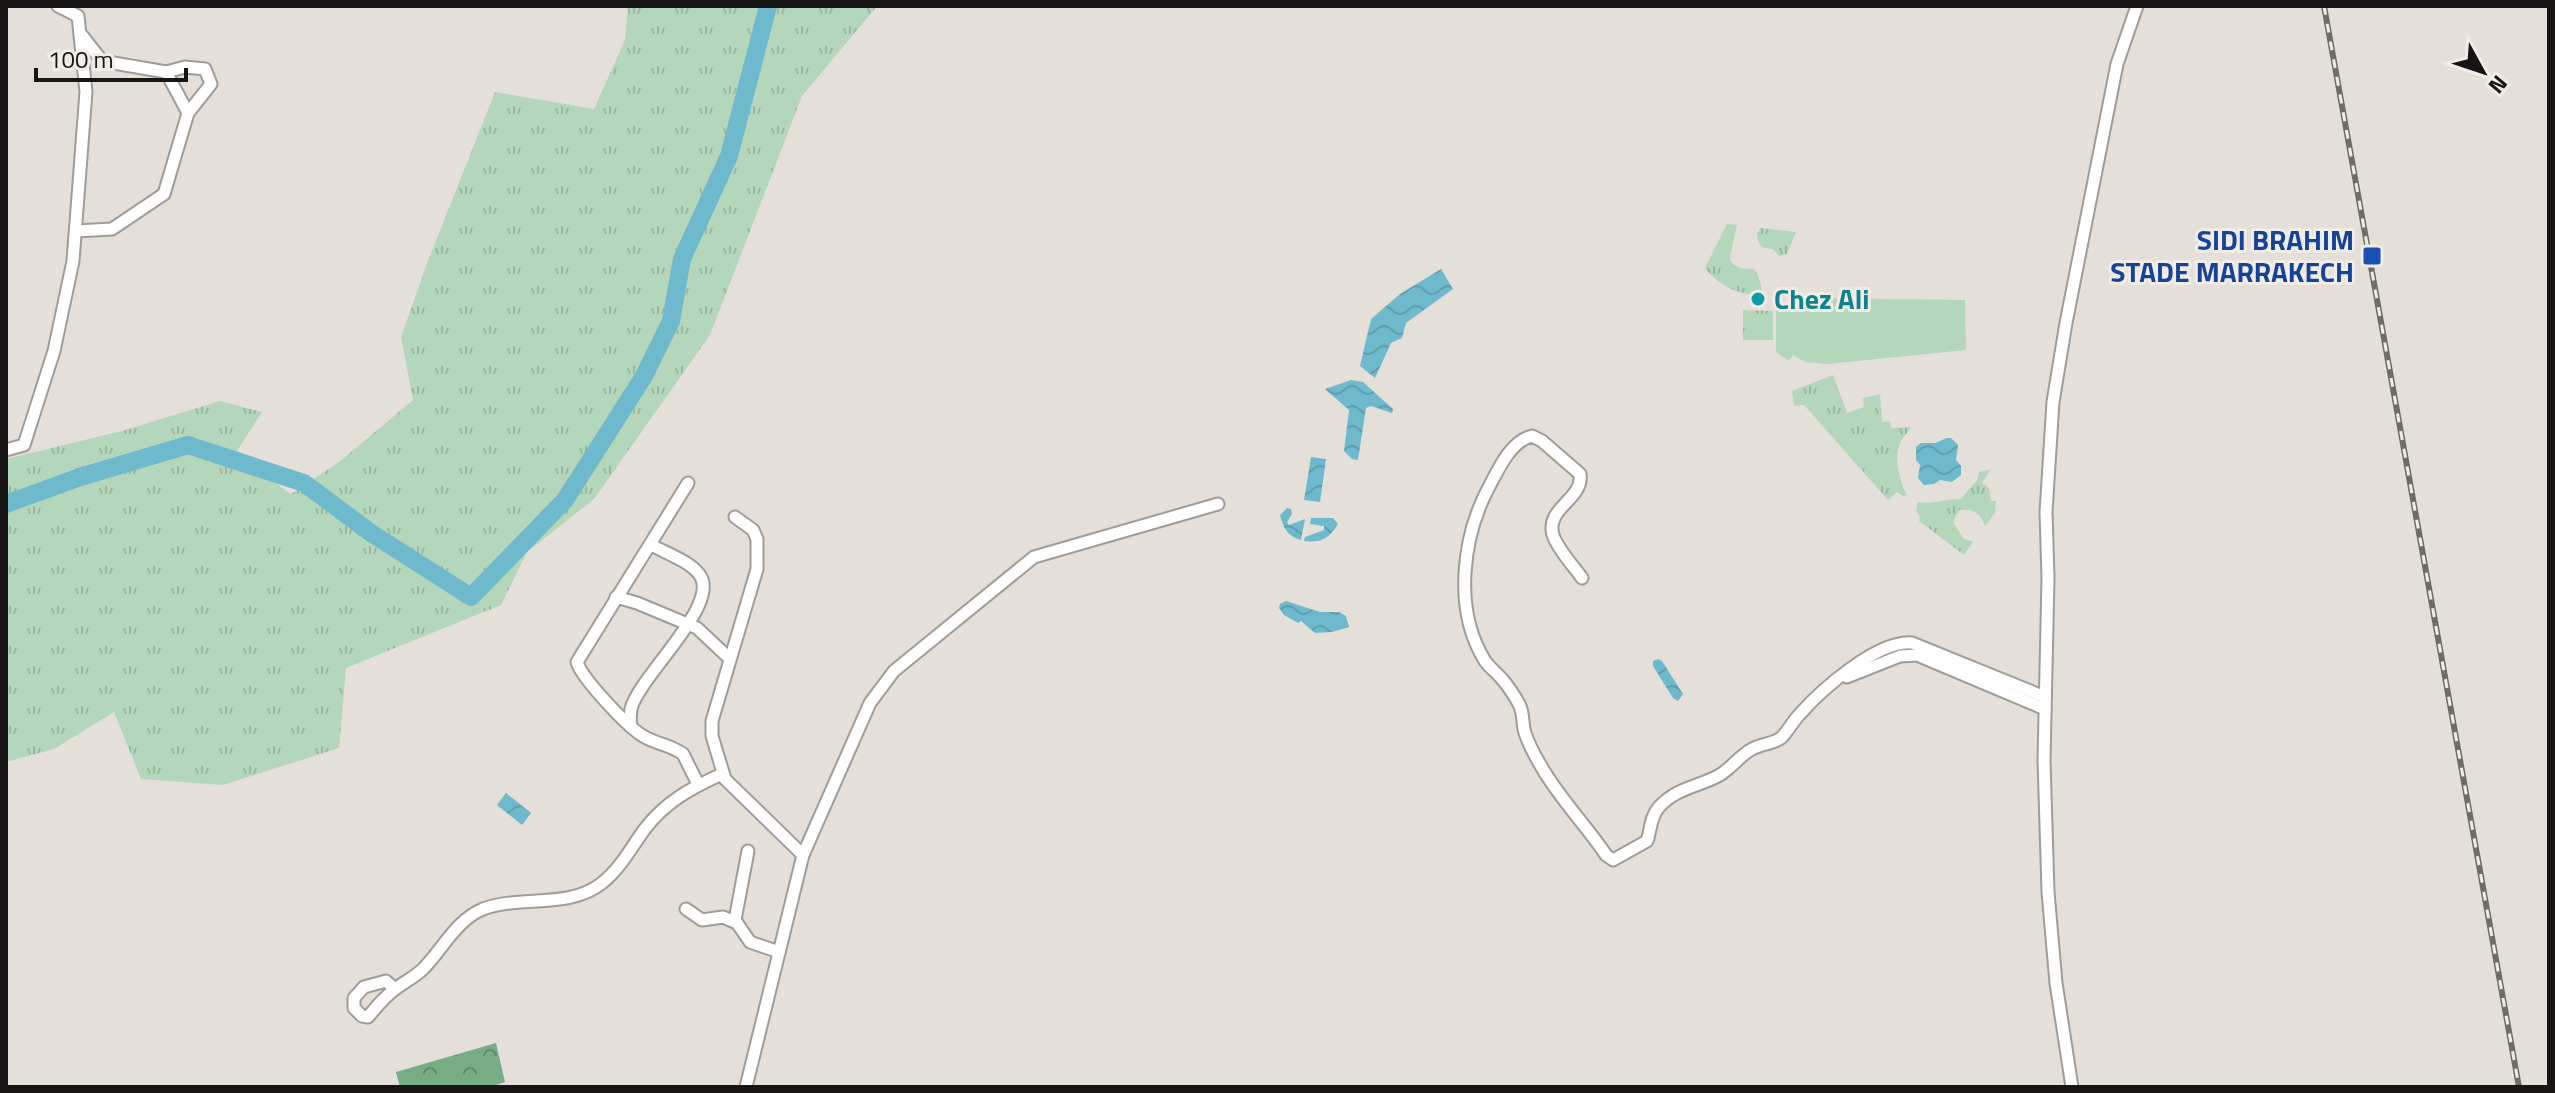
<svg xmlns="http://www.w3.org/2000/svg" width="2555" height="1093" viewBox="0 0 2555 1093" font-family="'Titillium Web',sans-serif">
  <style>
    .grass { fill: url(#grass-tufts) }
    .forest { fill: url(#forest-crowns) }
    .green { fill: #b4d6bb }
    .water { fill: url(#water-waves) }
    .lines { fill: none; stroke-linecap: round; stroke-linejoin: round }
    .river { stroke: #6ebacc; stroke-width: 18 }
    .minor-casing { stroke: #a19c97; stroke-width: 15 }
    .minor { stroke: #fff; stroke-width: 11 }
    .rail-casing { stroke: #6e6c68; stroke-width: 6 }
    .rail { stroke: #f1ede6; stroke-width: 3; stroke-dasharray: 9; stroke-linecap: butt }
    .transit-dot { fill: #1a4fb4; stroke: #f1ede6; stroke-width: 3 }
    .culture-dot { fill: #0f9aa8; stroke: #f1ede6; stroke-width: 3 }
    .labels { text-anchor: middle; stroke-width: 6; stroke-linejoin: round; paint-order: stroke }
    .transit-label { font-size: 28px; font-weight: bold; fill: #164399; stroke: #f1ede6; text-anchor: end }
    .culture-label { font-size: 28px; font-weight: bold; fill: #0d838f; stroke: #f1ede6; text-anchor: start }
  </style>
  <defs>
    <pattern id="grass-tufts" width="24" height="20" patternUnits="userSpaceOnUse" patternTransform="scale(2)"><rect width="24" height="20" fill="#b4d6bb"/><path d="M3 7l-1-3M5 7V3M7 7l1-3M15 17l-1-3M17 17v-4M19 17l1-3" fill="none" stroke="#9ab7a0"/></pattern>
    <pattern id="forest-crowns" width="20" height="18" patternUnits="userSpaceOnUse" patternTransform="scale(2)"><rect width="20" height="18" fill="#78ac84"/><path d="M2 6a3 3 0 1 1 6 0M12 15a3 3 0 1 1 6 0" fill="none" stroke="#618b6b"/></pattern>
    <pattern id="water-waves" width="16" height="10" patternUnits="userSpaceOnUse" patternTransform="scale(2)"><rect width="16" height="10" fill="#6ebacc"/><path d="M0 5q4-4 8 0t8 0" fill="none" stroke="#5f9fae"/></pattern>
  </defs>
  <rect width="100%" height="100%" fill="#e4dfd9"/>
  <g class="grass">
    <polygon points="628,6 877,6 802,96 710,335 594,499 527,552 501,605 346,668 339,748 223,785 141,779 114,712 54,749 6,762 6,459 122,431 220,401 262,412 235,454 291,494 338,463 413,400 401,337 426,266 495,92 594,109 625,40"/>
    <path d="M 1727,224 L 1737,225 L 1730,256 L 1731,262 C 1750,280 1755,251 1763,295 C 1739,295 1720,287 1705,268 Z"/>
    <path d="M 1760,228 L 1796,232 L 1787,254 L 1779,256 L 1773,249 C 1763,249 1758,246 1757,235 Z"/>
    <polygon points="1743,310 1773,311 1773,340 1743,340"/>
    <path d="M 1833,375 L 1847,413 L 1864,407 L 1863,398 L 1880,394 L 1882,422 L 1890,421 L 1891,428 L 1911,427 C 1908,432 1902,438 1900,443 C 1893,458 1900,482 1907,495 L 1903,496 L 1897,492 L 1888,500 L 1804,405 L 1794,406 L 1792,391 Z"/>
    <path d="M 1990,470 L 1982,483 L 1989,488 L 1991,501 L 1996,501 L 1995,513 L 1985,526 C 1980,512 1973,509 1959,510 L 1953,522 L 1963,538 L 1973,542 L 1964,555 L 1919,521 L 1920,517 L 1916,510 L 1918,502 C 1934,505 1945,498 1961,499 L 1977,480 L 1979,472 Z"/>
  </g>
  <polygon class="forest" points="496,1043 505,1082 490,1087 400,1087 396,1072"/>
  <polygon class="green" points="1816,298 1965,300 1966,350 1827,364 1805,362 1793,355 1789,361 1776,352 1776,307"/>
  <g class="water">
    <polygon points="1441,269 1453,289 1406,323 1402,338 1391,343 1375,378 1360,366 1371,319 1400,294"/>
    <polygon points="1351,380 1363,382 1393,409 1392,413 1371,406 1366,408 1358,460 1352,459 1344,451 1349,410 1325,389"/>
    <polygon points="1947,438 1951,438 1958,445 1956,460 1961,466 1961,475 1952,482 1940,480 1934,484 1924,485 1918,478 1920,465 1916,460 1916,447 1921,443 1935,443"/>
    <polygon points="1311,457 1326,459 1320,502 1304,500"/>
    <path d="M 1287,508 L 1291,509 L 1292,514 L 1287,522 L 1289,525 L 1305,519 L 1301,540 C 1288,537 1283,527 1280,515 Z"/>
    <path d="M 1311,518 L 1333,518 L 1338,524 C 1329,539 1321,543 1304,541 L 1305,537 L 1324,530 L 1324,526 L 1310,524 Z"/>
    <polygon points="1286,601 1320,612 1339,612 1346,616 1349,627 1332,632 1315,633 1301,621 1298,623 1284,615 1279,608 1280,604"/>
    <polygon points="1658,659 1662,661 1683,694 1678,701 1673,698 1653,666 1653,661"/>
    <polygon points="506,793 531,813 522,825 497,805"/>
  </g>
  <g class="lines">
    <polyline class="river" points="6,504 80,477 188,445 304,483 371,533 471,597 565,500 644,376 671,321 682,259 729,156 768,6"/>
    <defs>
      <g id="minor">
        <polyline points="166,72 185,67 205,69 211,84 188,113"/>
        <polyline points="76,231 112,229 164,194 188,113 166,72 102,61 80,33"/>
        <polyline points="6,450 24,445 54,351 73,261 86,92 78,16 58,6"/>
        <path d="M 688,483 L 577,662 C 582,679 628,727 643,736 C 656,744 671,745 683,754 L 698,784"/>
        <polyline points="735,517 753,530 757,539 757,569 712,721 712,736 725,779 803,855"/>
        <path d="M 1582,578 C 1573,565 1558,550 1553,535 C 1545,508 1584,499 1580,474 L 1542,441 L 1532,436 C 1511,441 1499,468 1490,485 C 1462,536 1453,610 1485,661 C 1490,668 1496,672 1502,679 C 1508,686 1514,695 1519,704 C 1524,713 1522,724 1525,733 C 1529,745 1535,756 1541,766 C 1559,798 1586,825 1606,855 L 1613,860 L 1647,841 C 1651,830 1650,817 1659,807 C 1676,788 1697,787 1718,776 C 1731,769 1739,756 1752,749 C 1761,744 1773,744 1781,738 C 1788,731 1793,721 1800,714 C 1822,689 1878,640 1912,643 L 2045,697"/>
        <polyline points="616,597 637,603 697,628 729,658"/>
        <polyline points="1847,677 1900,656 1917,655 2045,709"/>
        <path d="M 631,727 C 630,721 630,715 631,709 C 639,676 723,603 699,574 C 689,561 666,553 651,545"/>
        <polyline points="686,909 702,920 723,917 737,923 750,942 779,952"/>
        <polyline points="737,923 735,920 748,851"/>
        <path d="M 395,989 L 386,981 L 364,987 L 354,998 L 354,1008 L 362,1016 L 368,1017 C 377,1006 386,995 398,987 C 406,981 416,976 423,969 C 442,950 456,920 483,909 C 520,895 570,909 602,883 C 620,869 631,848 644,830 C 665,802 691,788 722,774"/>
        <polyline points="746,1087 803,855 870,703 894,671 1034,557 1218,504"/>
        <polyline points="2072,1087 2056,983 2048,892 2044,760 2048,578 2046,512 2053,402 2066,323 2117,64 2137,6"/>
      </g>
    </defs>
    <use href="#minor" class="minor-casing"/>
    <use href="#minor" class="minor"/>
    <defs>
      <polyline id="rail" points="2324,6 2519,1087"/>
    </defs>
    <use href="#rail" class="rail-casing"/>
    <use href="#rail" class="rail"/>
  </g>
  <rect class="transit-dot" x="2362" y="246" width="20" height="20" rx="4"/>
  <circle class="culture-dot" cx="1758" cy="299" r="8"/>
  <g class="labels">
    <g class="transit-label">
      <text x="2354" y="250">SIDI BRAHIM<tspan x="2354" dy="32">STADE MARRAKECH</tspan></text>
    </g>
    <g class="culture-label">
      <text x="1774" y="309">Chez Ali</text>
    </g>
  </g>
  <rect width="2555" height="1093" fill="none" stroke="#161513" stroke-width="16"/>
  <g transform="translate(2483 72) rotate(130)" stroke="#f1ede6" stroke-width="6" paint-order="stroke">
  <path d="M0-6L14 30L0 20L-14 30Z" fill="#161513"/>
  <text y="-12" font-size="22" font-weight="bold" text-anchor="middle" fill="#161513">N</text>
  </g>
  <path d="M36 68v12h150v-12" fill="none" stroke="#161513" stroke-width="4"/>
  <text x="48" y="68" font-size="24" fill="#161513" stroke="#f1ede6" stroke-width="6" paint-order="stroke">100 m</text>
</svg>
